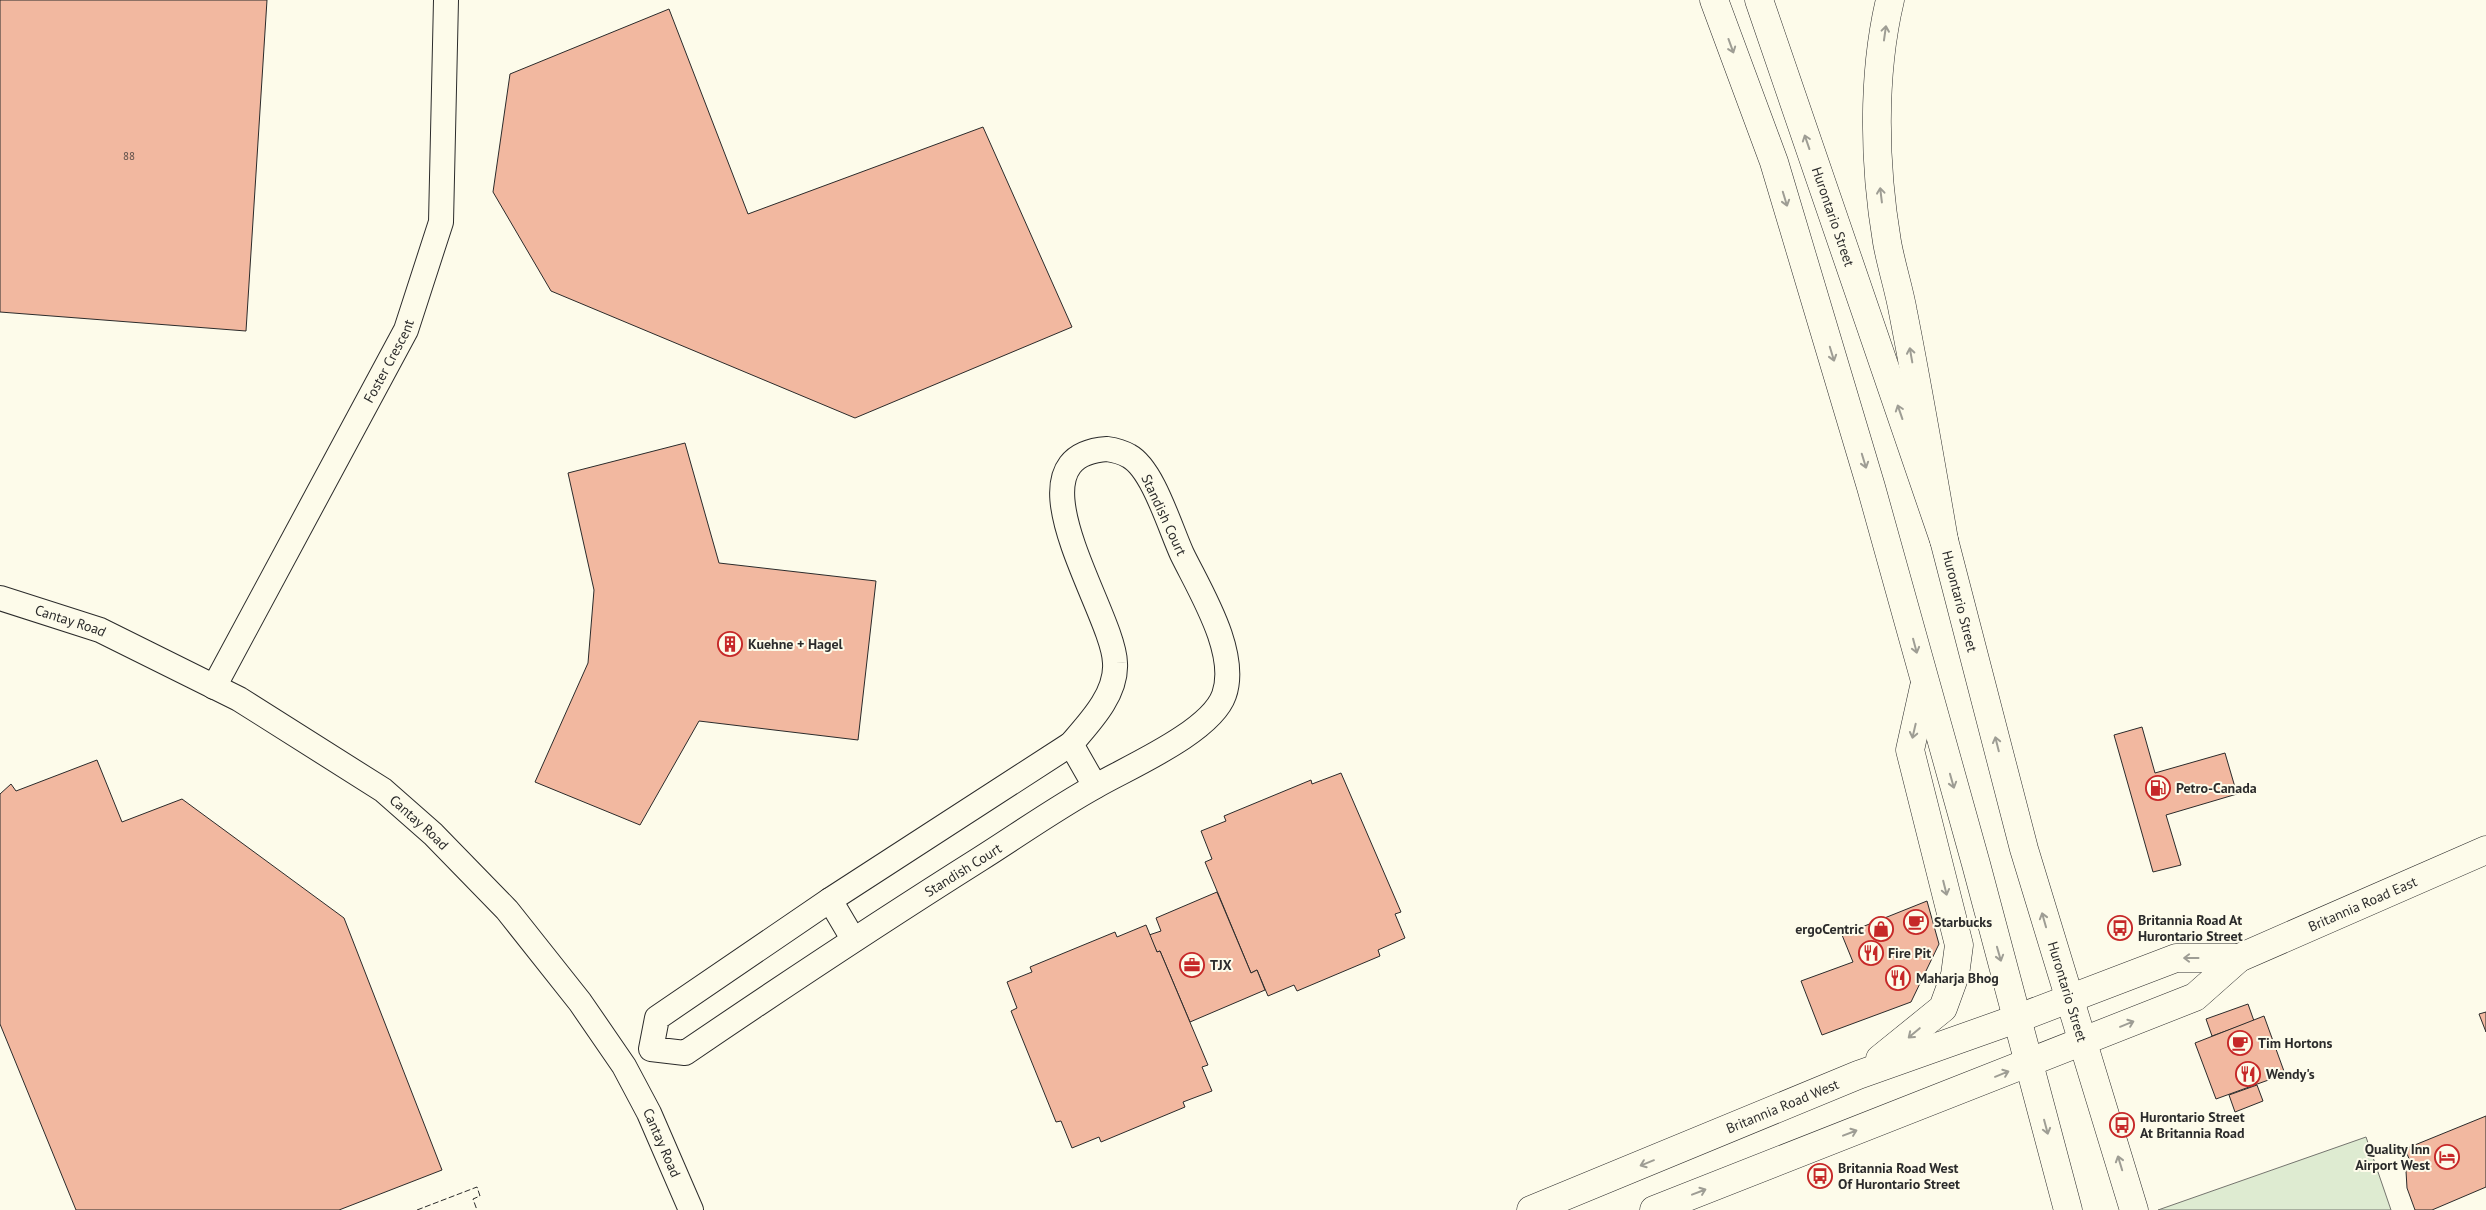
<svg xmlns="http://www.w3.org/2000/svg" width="2486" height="1210" viewBox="0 0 2486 1210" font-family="'PT Sans',sans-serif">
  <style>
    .green { fill: #deebd1; stroke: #74746e }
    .building { fill: #f2b8a0; stroke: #2b2b2b }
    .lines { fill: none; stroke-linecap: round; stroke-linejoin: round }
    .minor-casing { stroke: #2b2b2b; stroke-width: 26 }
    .major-casing { stroke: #2b2b2b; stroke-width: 29 }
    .highway-casing { stroke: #2b2b2b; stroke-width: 29 }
    .minor { stroke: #fdfbea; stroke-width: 24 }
    .major { stroke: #fdfbea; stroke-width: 28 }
    .highway { stroke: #fdfbea; stroke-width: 28 }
    .fence { stroke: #2b2b2b; stroke-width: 1; stroke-dasharray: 6 2.5; stroke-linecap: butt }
    .oneway { stroke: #9e9d94 }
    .labels { text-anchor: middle; stroke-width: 4; stroke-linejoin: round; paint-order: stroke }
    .number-label { font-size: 11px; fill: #5d4e48 }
    .street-label { font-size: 14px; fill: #2b2b2b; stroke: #fdfbea }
    .poi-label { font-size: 14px; font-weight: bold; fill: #2b2b2b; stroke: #fdfbea; text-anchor: start }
  </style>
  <rect width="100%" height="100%" fill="#fdfbea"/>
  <polygon class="green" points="2366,1137 2391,1210 2158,1210"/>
  <g class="building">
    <polygon points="0,0 267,0 246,331 0,312"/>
    <polygon points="669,9 748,214 983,127 1072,327 855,418 551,291 493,192 510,74"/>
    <polygon points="685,443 719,563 876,581 858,740 699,721 640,825 535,782 588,663 594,590 568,473"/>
    <polygon points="2142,727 2155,773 2225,753 2237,794 2166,815 2181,865 2153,872 2114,735"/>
    <polygon points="97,760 122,822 182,799 344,918 442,1170 339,1210 76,1210 0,1024 0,794 11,784 16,791"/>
    <polygon points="1341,773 1401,912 1395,914 1405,938 1378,950 1380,956 1297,991 1294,985 1268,996 1257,970 1251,973 1205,862 1212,859 1201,831 1226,821 1224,816 1311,780 1312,784"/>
    <polygon points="1217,892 1251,973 1257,970 1265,990 1190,1022 1160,951 1157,952 1149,935 1161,931 1156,918"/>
    <polygon points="1927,901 1939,944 1911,1002 1822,1035 1801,981 1853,962 1842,935"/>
    <polygon points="1146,925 1157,952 1160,951 1208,1065 1202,1067 1212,1091 1183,1102 1185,1107 1101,1142 1099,1137 1072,1148 1061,1121 1056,1122 1011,1011 1017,1008 1007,982 1032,972 1030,967 1115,932 1117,937"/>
    <polygon points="2248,1004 2254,1021 2212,1036 2206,1019"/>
    <polygon points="2486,1012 2486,1032 2479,1014"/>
    <polygon points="2264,1016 2285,1074 2216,1099 2195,1043"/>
    <polygon points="2257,1085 2263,1101 2235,1112 2229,1095"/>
    <polygon points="2486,1116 2486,1187 2432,1210 2415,1210 2407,1188 2406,1171 2412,1166 2405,1149"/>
  </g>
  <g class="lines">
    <defs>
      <g id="minor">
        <path d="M 1107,449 C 1114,450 1122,452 1129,456 C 1153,469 1170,528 1182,554 C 1200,591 1239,653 1224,695 C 1211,732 1129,767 1096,786 C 1056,808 1018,835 980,859 C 880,922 782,987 685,1053 L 651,1049 L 657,1018 L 830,900 L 1071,744 C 1090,722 1117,694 1115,663 C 1114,612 1002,456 1107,449 Z"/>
        <path id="s1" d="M 0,598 L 100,630 L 239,699 L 383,790 L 433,834 L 507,910 L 580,1002 L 624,1066 L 649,1113 L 691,1210"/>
        <path id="s2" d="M 214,687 L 406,330 L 441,222 L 446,0"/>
        <polyline points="1071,744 1095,786"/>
        <polyline points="830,900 853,939"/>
      </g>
      <g id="major">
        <polyline points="1714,0 1774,162 1871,487 1976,864 2068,1210"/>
        <path id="s3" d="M 1759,0 L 1944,540 L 2024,849 L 2134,1210"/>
        <polyline points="1880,1059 1943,1008 1955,975 1959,945 1910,750 1924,687"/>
        <path id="s4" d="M 1531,1210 L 1858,1075 L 2016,1019 L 2176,958 L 2239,958"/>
        <path id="s5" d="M 1654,1210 L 2195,997 L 2239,958 L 2486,850"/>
      </g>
      <path id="highway" d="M 1890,0 C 1872,76 1874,165 1887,242 C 1891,265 1899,289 1903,312 C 1918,388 1931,464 1944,540"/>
    </defs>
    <use href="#minor" class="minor-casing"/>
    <use href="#major" class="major-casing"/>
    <use href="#highway" class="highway-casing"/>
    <use href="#minor" class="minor"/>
    <use href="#major" class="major"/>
    <use href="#highway" class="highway"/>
    <polyline class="fence" points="417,1210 477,1187 480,1196 473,1199 477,1210"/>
  </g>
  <defs><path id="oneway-shaft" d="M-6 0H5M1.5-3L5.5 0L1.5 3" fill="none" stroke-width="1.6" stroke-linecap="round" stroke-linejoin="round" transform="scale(1.25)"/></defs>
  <g class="oneway">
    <use href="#oneway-shaft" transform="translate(1885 33) rotate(-82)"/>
    <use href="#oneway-shaft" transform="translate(1731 46) rotate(70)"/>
    <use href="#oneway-shaft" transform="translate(1807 142) rotate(-109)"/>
    <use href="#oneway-shaft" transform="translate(1881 195) rotate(-97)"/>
    <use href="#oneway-shaft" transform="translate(1785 199) rotate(73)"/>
    <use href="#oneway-shaft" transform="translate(1832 354) rotate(73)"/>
    <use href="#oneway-shaft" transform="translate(1911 355) rotate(-100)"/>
    <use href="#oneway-shaft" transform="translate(1900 412) rotate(-109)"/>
    <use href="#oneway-shaft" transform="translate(1864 461) rotate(73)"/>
    <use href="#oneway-shaft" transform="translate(1915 646) rotate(75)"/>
    <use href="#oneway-shaft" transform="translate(1914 731) rotate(103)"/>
    <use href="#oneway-shaft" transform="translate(1997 744) rotate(-104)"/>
    <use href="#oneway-shaft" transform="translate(1952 781) rotate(74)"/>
    <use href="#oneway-shaft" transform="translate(1945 888) rotate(76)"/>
    <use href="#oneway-shaft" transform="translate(2044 920) rotate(-106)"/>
    <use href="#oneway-shaft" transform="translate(1999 954) rotate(74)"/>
    <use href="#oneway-shaft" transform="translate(2191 958) rotate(180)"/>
    <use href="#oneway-shaft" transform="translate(2127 1024) rotate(-22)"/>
    <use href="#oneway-shaft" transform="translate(1914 1033) rotate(140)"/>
    <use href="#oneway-shaft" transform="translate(2002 1074) rotate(-22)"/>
    <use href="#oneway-shaft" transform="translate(2046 1127) rotate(75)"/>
    <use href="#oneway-shaft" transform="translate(1850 1133) rotate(-21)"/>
    <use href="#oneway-shaft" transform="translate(1647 1163) rotate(158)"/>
    <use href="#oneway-shaft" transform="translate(2120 1163) rotate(-107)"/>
    <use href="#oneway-shaft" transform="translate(1699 1192) rotate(-21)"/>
  </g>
  <defs>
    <symbol id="building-ring" viewBox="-11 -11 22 22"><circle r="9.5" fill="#fdfbea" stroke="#c62828" stroke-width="1.5"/><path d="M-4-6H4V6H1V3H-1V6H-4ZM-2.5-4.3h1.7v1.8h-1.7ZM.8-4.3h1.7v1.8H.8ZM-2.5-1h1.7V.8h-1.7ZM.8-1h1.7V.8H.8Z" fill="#c62828"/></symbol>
    <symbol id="fuel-ring" viewBox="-11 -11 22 22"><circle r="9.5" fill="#fdfbea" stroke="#c62828" stroke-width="1.5"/><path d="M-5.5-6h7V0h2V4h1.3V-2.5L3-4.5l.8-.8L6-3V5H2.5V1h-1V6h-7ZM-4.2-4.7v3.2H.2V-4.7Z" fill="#c62828"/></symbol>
    <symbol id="cafe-ring" viewBox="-11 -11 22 22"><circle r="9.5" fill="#fdfbea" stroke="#c62828" stroke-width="1.5"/><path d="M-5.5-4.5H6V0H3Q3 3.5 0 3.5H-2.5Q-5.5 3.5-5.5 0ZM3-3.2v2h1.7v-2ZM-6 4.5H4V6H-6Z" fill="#c62828"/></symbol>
    <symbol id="bus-ring" viewBox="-11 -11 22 22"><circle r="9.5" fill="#fdfbea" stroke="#c62828" stroke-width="1.5"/><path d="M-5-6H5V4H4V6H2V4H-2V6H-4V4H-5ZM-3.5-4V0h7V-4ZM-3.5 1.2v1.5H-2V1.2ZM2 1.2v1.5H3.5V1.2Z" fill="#c62828"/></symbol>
    <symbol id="shop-ring" viewBox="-11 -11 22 22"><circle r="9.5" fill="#fdfbea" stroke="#c62828" stroke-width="1.5"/><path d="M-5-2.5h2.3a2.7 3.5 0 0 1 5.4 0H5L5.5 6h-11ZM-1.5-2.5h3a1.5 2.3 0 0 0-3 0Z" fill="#c62828"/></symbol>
    <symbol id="restaurant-ring" viewBox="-11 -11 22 22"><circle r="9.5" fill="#fdfbea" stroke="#c62828" stroke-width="1.5"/><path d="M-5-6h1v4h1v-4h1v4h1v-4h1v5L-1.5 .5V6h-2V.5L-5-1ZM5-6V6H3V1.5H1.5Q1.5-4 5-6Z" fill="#c62828"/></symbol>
    <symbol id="office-ring" viewBox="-11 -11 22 22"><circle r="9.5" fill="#fdfbea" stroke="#c62828" stroke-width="1.5"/><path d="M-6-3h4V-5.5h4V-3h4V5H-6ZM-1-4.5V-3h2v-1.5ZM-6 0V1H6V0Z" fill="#c62828"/></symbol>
    <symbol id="hotel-ring" viewBox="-11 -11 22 22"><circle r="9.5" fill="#fdfbea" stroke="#c62828" stroke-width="1.5"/><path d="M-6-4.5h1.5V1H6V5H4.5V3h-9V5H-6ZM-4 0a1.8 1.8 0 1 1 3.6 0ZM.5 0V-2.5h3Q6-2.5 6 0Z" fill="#c62828"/></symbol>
  </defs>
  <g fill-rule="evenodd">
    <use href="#building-ring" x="716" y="630" width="28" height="28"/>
    <use href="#fuel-ring" x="2144" y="774" width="28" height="28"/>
    <use href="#cafe-ring" x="1902" y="908" width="28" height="28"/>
    <use href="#bus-ring" x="2106" y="914" width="28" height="28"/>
    <use href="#shop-ring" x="1867" y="915" width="28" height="28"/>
    <use href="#restaurant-ring" x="1857" y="939" width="28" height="28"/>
    <use href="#office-ring" x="1178" y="951" width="28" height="28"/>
    <use href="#restaurant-ring" x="1884" y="964" width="28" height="28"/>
    <use href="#cafe-ring" x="2226" y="1029" width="28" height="28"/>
    <use href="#restaurant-ring" x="2234" y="1060" width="28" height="28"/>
    <use href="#bus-ring" x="2108" y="1111" width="28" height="28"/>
    <use href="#hotel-ring" x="2433" y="1143" width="28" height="28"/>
    <use href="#bus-ring" x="1806" y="1162" width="28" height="28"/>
  </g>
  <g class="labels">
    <g class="number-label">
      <text x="129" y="160">88</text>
    </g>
    <g class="street-label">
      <text dy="5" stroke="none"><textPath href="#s3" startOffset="229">Hurontario Street</textPath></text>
      <text dy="5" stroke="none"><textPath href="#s2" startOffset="370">Foster Crescent</textPath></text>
      <text transform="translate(1164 515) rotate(65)" y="5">Standish Court</text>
      <text dy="5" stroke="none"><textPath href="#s3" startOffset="634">Hurontario Street</textPath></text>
      <text dy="5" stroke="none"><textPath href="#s1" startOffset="74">Cantay Road</textPath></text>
      <text dy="5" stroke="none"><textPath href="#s1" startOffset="479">Cantay Road</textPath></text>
      <text transform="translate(963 870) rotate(-32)" y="5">Standish Court</text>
      <text dy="5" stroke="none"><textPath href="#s5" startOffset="775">Britannia Road East</textPath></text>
      <text dy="5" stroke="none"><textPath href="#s3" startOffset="1039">Hurontario Street</textPath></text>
      <text dy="5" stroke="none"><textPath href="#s4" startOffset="272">Britannia Road West</textPath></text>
      <text dy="5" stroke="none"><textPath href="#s1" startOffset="884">Cantay Road</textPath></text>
    </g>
    <g class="poi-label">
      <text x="748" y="649">Kuehne + Hagel</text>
      <text x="2176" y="793">Petro-Canada</text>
      <text x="2138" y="925">Britannia Road At<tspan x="2138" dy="16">Hurontario Street</tspan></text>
      <text x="1934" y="927">Starbucks</text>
      <text x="1864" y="934" text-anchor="end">ergoCentric</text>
      <text x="1888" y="958">Fire Pit</text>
      <text x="1210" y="970">TJX</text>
      <text x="1916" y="983">Maharja Bhog</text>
      <text x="2258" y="1048">Tim Hortons</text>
      <text x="2266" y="1079">Wendy's</text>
      <text x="2140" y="1122">Hurontario Street<tspan x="2140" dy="16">At Britannia Road</tspan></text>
      <text x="2430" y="1154" text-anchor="end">Quality Inn<tspan x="2430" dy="16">Airport West</tspan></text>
      <text x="1838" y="1173">Britannia Road West<tspan x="1838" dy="16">Of Hurontario Street</tspan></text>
    </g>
  </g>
</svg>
